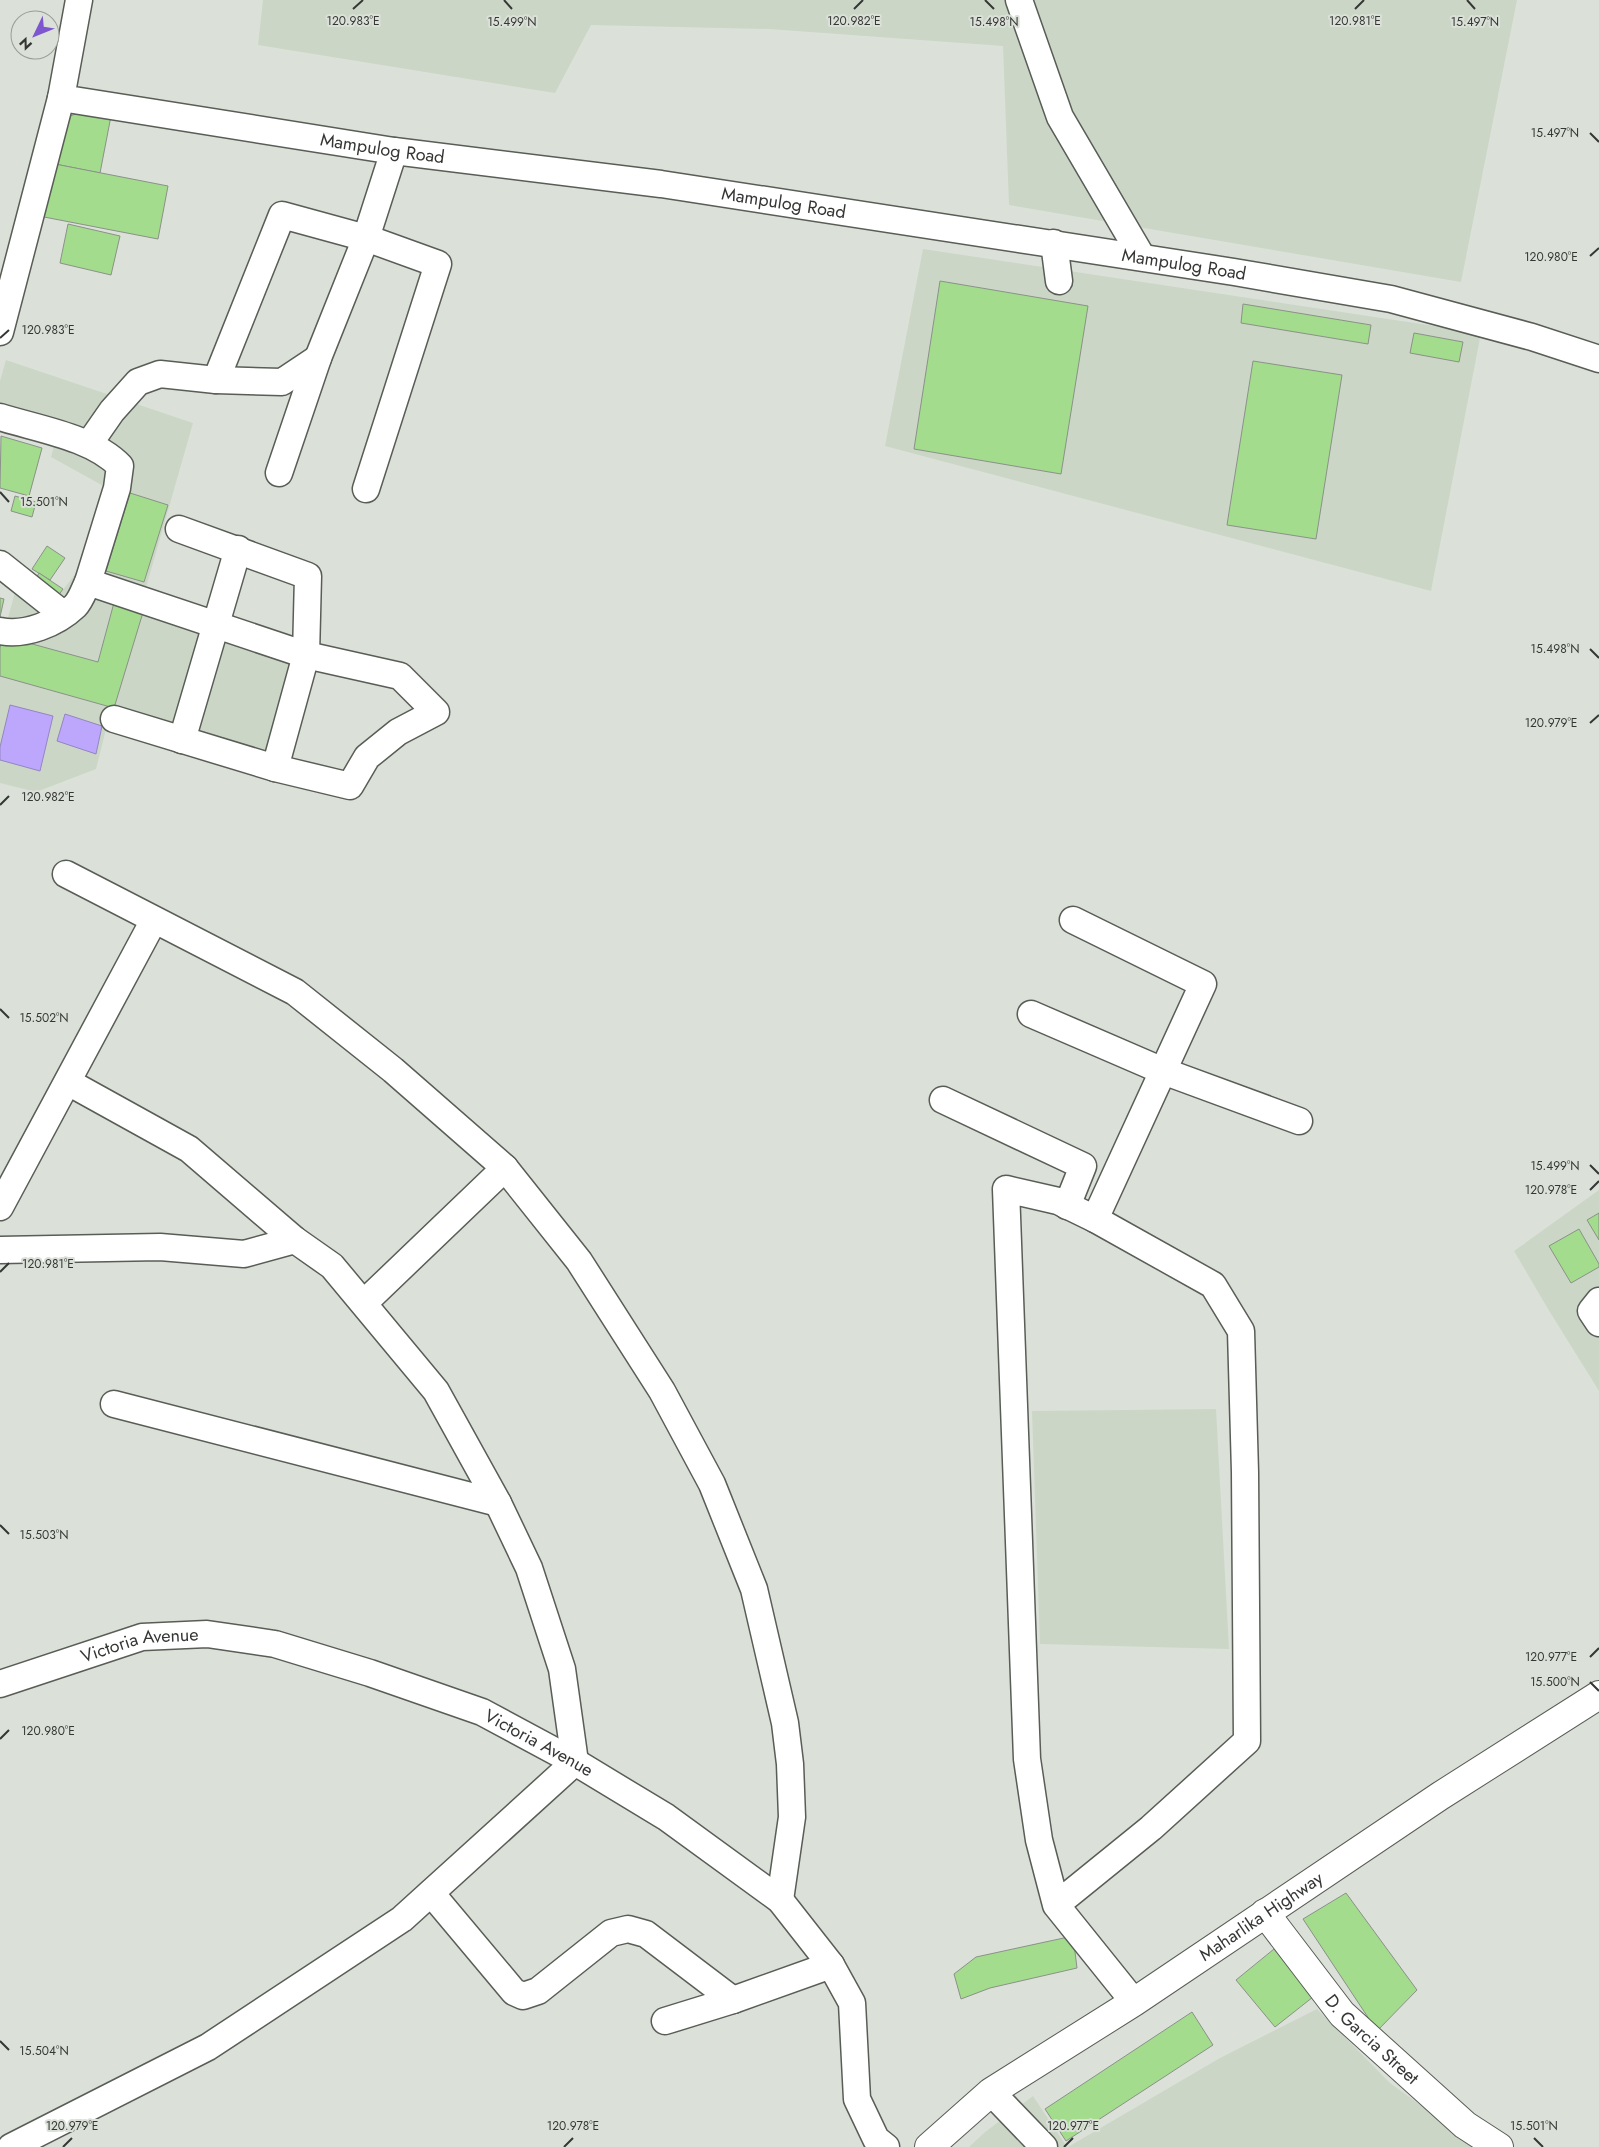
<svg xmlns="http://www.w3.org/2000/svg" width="1599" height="2147" viewBox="0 0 1599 2147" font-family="Jost,sans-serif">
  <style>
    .built { fill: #cbd6c7 }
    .water { fill: #bca7fd; stroke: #9485c1 }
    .building { fill: #a3dc8d; stroke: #8b9189 }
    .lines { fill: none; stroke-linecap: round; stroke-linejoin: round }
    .minor-casing { stroke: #585d56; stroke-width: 29 }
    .major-casing { stroke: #585d56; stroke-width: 30 }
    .highway-casing { stroke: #585d56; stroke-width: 30 }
    .minor { stroke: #fff; stroke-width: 26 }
    .major { stroke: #fff; stroke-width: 28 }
    .highway { stroke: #fff; stroke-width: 28 }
    .ticks { fill: none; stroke: #353734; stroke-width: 2 }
    .labels { text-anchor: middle; stroke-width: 4; stroke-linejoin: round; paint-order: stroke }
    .street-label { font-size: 18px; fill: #353734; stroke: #dbe1d8 }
    .ticks-label { font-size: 12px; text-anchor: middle; fill: #353734; stroke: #dbe1d8; stroke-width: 4; stroke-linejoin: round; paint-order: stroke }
  </style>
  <rect width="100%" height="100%" fill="#dbe1d8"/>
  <g class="built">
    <polygon points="263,0 1517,0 1461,282 1009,205 1003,46 769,29 591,25 555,93 258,45"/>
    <polygon points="923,249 1481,333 1431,591 885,446"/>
    <polygon points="6,360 193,423 145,591 324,649 278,779 106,729 96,769 36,792 0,783 0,647 17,585 56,599 85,561 107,488 51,457 54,446 0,426 0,381"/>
    <polygon points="1599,1190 1599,1391 1548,1309 1514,1251"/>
    <polygon points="1216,1409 1229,1649 1040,1644 1032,1411"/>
    <polygon points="1317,2009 1390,2083 1478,2147 1068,2147 1220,2058"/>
    <polygon points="1033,2096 1067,2147 969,2147 985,2132"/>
  </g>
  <g class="water">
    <polygon points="10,705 53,716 40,771 0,760 0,747"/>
    <polygon points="65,714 102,726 96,754 57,741"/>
  </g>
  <g class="building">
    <polygon points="85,110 111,116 100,173 55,164 68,117"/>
    <polygon points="55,164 168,186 158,239 44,217"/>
    <polygon points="68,224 120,236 111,275 60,263"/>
    <polygon points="940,281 1088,306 1061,474 914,449"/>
    <polygon points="1243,304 1371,325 1368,344 1241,323"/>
    <polygon points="1414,333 1463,342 1459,362 1410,353"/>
    <polygon points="1253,361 1342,375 1316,539 1227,525"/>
    <polygon points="1,436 42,448 29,496 0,488"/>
    <polygon points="130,493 168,505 144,582 106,571"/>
    <polygon points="15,496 36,502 32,517 11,511"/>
    <polygon points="47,546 65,558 50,580 32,569"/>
    <polygon points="39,573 63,589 56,599 33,584"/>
    <polygon points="0,598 4,599 0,617"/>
    <polygon points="115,599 144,609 114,708 0,676 0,648 3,636 98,662"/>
    <polygon points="1599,1213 1599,1240 1587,1220"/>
    <polygon points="1579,1229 1599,1264 1599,1267 1571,1283 1549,1246"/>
    <polygon points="1346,1893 1417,1990 1377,2031 1303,1919"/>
    <polygon points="1073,1936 1077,1968 990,1988 961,1999 954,1974 976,1957"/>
    <polygon points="1274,1949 1313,1997 1275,2027 1236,1980"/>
    <polygon points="1192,2012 1213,2045 1066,2141 1045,2109"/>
  </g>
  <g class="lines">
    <defs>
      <g id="minor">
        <path id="s1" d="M 79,0 L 61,98 L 394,151 L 661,184 L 1234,272 L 1391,299 L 1532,337 L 1599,359"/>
        <polyline points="1019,0 1060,117 1142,257"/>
        <polyline points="1054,243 1059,281"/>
        <polyline points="0,332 61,98"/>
        <polyline points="216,380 282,215 366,238 438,264 366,489"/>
        <path d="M 0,417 C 38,429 92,437 120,466 L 117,488 L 88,582"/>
        <polyline points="89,444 112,411 138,382 160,374 216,380 282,382 318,358"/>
        <polyline points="279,473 318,358 366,238 394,151"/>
        <polyline points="179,529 308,576 306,655 275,768"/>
        <polyline points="0,564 63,614"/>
        <path d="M 0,631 C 25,636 56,624 75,606 C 81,600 84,590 88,582 L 306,655 L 400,676 L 436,712 L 398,732 L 367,757 L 350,786 L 275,768 L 114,719"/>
        <polyline points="182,740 238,549"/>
        <polyline points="66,874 295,992 393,1070 505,1168 579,1261 662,1391 712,1484 754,1589 785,1723 790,1764 792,1817 780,1900"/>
        <polyline points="1073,920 1203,984 1095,1219"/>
        <polyline points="1031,1014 1163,1071 1299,1121"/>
        <polyline points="943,1100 1083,1166 1067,1206"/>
        <polyline points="0,1207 154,920"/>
        <polyline points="0,1250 160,1247 244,1254 295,1240"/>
        <polyline points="1599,1301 1591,1311 1599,1323"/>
        <polyline points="364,1303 505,1168"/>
        <polyline points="114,1404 498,1503"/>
        <path id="s2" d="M 0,1684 L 142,1637 L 207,1634 L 275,1644 L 370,1673 L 482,1712 L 575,1762 L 666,1817 L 780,1900 L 831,1965 L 852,2003 L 857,2099 L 876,2139 L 886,2147"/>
        <polyline points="431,1893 514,1992 523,1996 538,1991 611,1933 628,1929 646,1934 733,2000"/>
        <polyline points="1056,1905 1151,1828 1247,1741 1245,1472 1241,1331 1213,1285 1095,1219 1058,1201 1006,1189 1027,1759 1039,1840 1056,1905 1134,2002"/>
        <polyline points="665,2021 733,2000 831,1965"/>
        <polyline points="991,2092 1044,2147"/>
        <polyline points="11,2147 208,2047 402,1919 575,1762 562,1669 529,1568 498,1503 436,1391 332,1266 295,1240 189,1149 68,1082"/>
      </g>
      <g id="major">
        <path id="s3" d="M 1265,1913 L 1342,2014 L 1465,2125 L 1499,2147"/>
      </g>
      <g id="highway">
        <path id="s4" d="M 929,2147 L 991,2092 L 1134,2002 L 1440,1796 L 1599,1695"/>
      </g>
    </defs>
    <use href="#minor" class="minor-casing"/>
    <use href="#major" class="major-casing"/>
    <use href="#highway" class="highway-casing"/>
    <use href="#minor" class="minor"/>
    <use href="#major" class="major"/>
    <use href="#highway" class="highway"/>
  </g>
  <path class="ticks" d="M 504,0 L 512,9M 985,0 L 994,9M 1467,0 L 1475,9M 353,9 L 363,0M 854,9 L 863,0M 1355,9 L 1364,0M 1590,133 L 1599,142M 1590,256 L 1599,248M 0,338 L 9,330M 0,492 L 9,502M 1590,649 L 1599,658M 1590,723 L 1599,715M 0,805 L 9,796M 0,1009 L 9,1018M 1590,1165 L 1599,1174M 1590,1190 L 1599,1181M 0,1272 L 9,1263M 0,1525 L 9,1534M 1590,1657 L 1599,1648M 1590,1682 L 1599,1691M 0,1739 L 9,1730M 0,2041 L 9,2050M 1534,2138 L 1543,2147M 63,2147 L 72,2138M 564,2147 L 573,2138M 1064,2147 L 1073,2138"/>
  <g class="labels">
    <g class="street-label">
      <text dy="6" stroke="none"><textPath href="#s1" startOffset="425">Mampulog Road</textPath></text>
      <text dy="6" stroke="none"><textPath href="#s1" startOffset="830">Mampulog Road</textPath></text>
      <text dy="6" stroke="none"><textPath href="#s1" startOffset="1235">Mampulog Road</textPath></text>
      <text dy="6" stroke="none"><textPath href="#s2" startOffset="146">Victoria Avenue</textPath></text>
      <text dy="6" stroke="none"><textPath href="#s2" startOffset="566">Victoria Avenue</textPath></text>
      <text dy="6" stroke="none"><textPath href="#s4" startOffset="405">Maharlika Highway</textPath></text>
      <text dy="6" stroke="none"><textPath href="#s3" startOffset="166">D. Garcia Street</textPath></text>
    </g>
  </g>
  <g class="ticks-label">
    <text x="353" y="25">120.983°E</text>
    <text x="854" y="25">120.982°E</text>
    <text x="1355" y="25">120.981°E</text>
    <text x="512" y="26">15.499°N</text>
    <text x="994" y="26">15.498°N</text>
    <text x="1475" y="26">15.497°N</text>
    <text x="1555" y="137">15.497°N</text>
    <text x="1551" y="261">120.980°E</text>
    <text x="48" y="334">120.983°E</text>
    <text x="44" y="506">15.501°N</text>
    <text x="1555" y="653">15.498°N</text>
    <text x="1551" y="727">120.979°E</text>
    <text x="48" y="801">120.982°E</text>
    <text x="44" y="1022">15.502°N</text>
    <text x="1555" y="1170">15.499°N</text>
    <text x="1551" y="1194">120.978°E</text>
    <text x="48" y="1268">120.981°E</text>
    <text x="44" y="1539">15.503°N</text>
    <text x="1551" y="1661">120.977°E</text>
    <text x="1555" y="1686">15.500°N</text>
    <text x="48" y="1735">120.980°E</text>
    <text x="44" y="2055">15.504°N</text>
    <text x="1534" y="2130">15.501°N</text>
    <text x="72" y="2130">120.979°E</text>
    <text x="573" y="2130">120.978°E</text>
    <text x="1073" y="2130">120.977°E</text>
  </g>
  <g transform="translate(35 35) rotate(227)"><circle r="24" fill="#dbe1d8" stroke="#999d96"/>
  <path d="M0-4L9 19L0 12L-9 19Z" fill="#7e57d0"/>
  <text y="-8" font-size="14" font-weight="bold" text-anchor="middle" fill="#353734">N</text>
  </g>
</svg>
